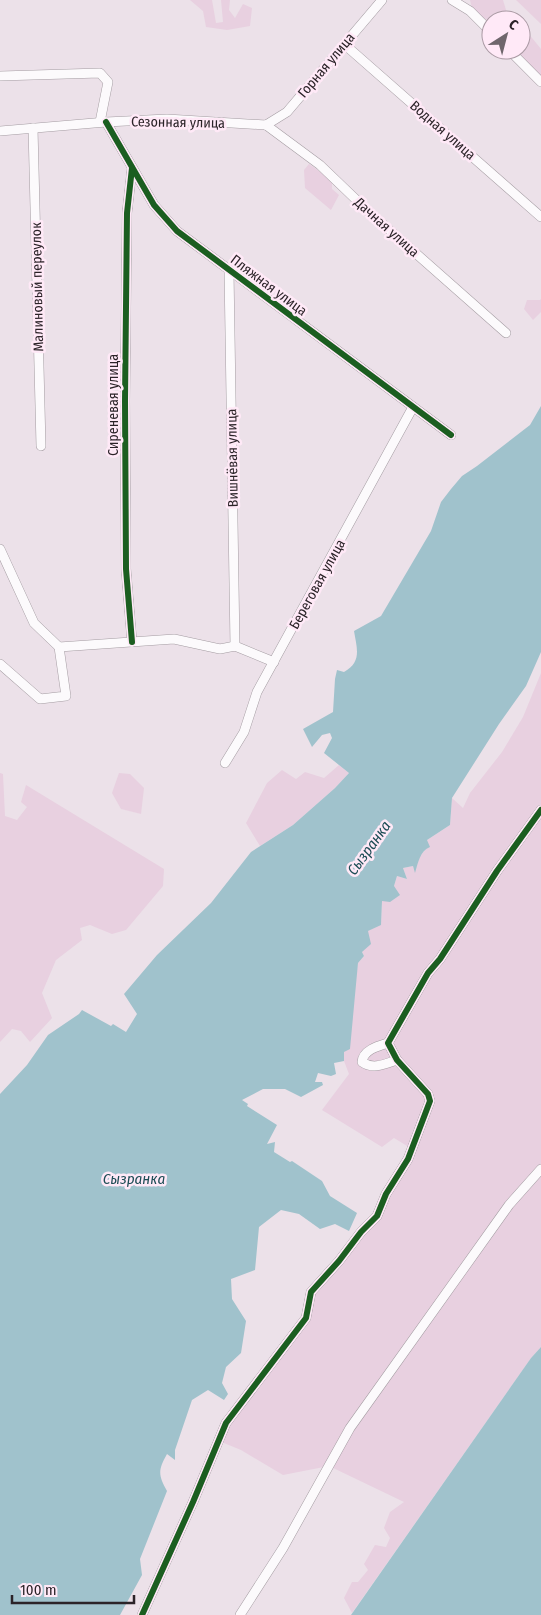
<svg xmlns="http://www.w3.org/2000/svg" width="541" height="1615" viewBox="0 0 541 1615" font-family="'Fira Sans Condensed',sans-serif">
  <style>
    .green { fill: #e8d0e0 }
    .water { fill: #a0c2cc }
    .lines { fill: none; stroke-linecap: round; stroke-linejoin: round }
    .minor-casing { stroke: #a49ca2; stroke-width: 10 }
    .minor { stroke: #fcfafc; stroke-width: 9 }
    .cycleway-casing { stroke: #ffe9f7; stroke-width: 9 }
    .cycleway { stroke: #1b5e20; stroke-width: 6 }
    .labels { text-anchor: middle; stroke-width: 5; stroke-linejoin: round; paint-order: stroke }
    .street-label { font-size: 14px; fill: #2b2328; stroke: #ffe9f7 }
    .water-label { font-size: 15px; font-style: italic; fill: #1d4c55; stroke: #ffe9f7 }
  </style>
  <rect width="100%" height="100%" fill="#ece1e9"/>
  <g class="green">
    <polygon points="190,0 212,0 216,23 223,22 221,0 230,0 229,10 235,18 243,4 252,8 250,26 227,30 206,27 203,11"/>
    <polygon points="470,0 503,0 509,20 491,20 491,22 473,12"/>
    <polygon points="516,0 541,0 541,24"/>
    <polygon points="521,28 528,33 541,49 541,77 515,50 521,50"/>
    <polygon points="309,164 332,180 332,189 339,195 331,210 305,188 304,170"/>
    <polygon points="541,299 541,312 533,320 524,309 527,300 540,300"/>
    <polygon points="541,673 541,1347 531,1358 352,1613 344,1598 352,1582 358,1582 368,1570 364,1564 375,1545 386,1547 390,1538 384,1528 390,1512 404,1502 329,1466 283,1475 241,1450 219,1441 306,1318 311,1292 377,1216 412,1149 394,1138 382,1147 322,1110 349,1074 344,1061 344,1052 358,963 364,956 362,952 368,931 381,924 382,900 394,886 397,876 407,879 403,868 413,866 415,871 420,856 426,849 427,840 450,825 452,798 463,808 470,793 502,752 523,717"/>
    <polygon points="339,765 349,773 335,788 293,825 260,846 246,823 267,783 282,770 296,779 305,772 324,778"/>
    <polygon points="0,773 3,774 5,816 17,820 27,807 21,802 26,785 164,869 163,886 126,930 112,934 90,925 80,928 82,940 56,960 42,993 52,1018 30,1042 21,1031 12,1029 0,1042"/>
    <polygon points="119,773 130,774 144,788 141,814 121,809 112,793"/>
  </g>
  <g class="water">
    <path d="M 541,406 L 541,652 L 526,686 L 499,724 L 452,798 L 450,825 L 427,840 L 430,847 C 420,851 418,863 415,873 L 413,866 L 403,868 L 407,879 L 397,876 L 394,886 L 400,895 L 390,902 L 382,901 L 381,925 L 368,931 L 371,944 L 362,952 L 364,956 L 358,963 L 350,1049 L 344,1052 L 344,1061 L 334,1063 L 336,1074 L 331,1076 L 318,1073 L 315,1082 L 322,1082 L 323,1085 L 301,1097 L 285,1089 L 263,1089 L 242,1100 L 248,1104 L 247,1106 L 277,1125 L 267,1144 L 275,1142 L 274,1152 L 290,1162 L 292,1161 L 322,1181 L 330,1196 L 357,1213 L 349,1231 L 335,1224 L 320,1229 L 299,1214 L 281,1210 L 259,1227 L 255,1270 L 231,1279 L 232,1299 L 246,1321 L 241,1353 L 226,1367 L 222,1383 L 228,1394 L 224,1400 L 208,1390 L 192,1400 L 175,1450 L 175,1460 L 167,1454 C 158,1470 158,1475 167,1491 L 140,1559 L 142,1575 L 120,1615 L 0,1615 L 0,1094 L 27,1065 L 48,1035 L 79,1014 L 82,1010 L 111,1026 L 113,1024 L 126,1032 L 137,1014 L 124,994 L 157,955 L 211,903 L 251,852 L 293,825 L 335,788 L 349,773 L 324,753 L 332,738 L 330,733 L 322,735 L 312,747 L 303,729 L 333,712 L 335,679 L 337,670 L 344,672 C 362,662 357,649 354,631 L 381,616 L 431,531 L 441,502 L 451,489 L 462,476 L 477,466 L 530,425 Z"/>
    <polygon points="541,1347 541,1615 351,1615 531,1358"/>
  </g>
  <g class="lines">
    <defs>
      <g id="minor">
        <polyline points="452,0 470,11 491,32"/>
        <polyline points="344,44 541,217"/>
        <polyline points="509,50 541,82"/>
        <polyline points="0,76 100,73 108,82 100,122"/>
        <polyline points="106,122 154,205 177,231 451,435"/>
        <polyline points="266,125 320,165 369,212 506,333"/>
        <polyline points="266,125 287,112 382,0"/>
        <polyline points="33,128 41,446"/>
        <polyline points="0,131 106,122 167,119 266,125"/>
        <polyline points="229,271 235,646"/>
        <polyline points="0,549 34,623 59,647 66,696 40,699 0,664"/>
        <polyline points="132,642 126,569 125,401 127,213 132,168"/>
        <polyline points="59,647 174,639 220,649 235,646 274,662"/>
        <polyline points="225,763 244,732 257,692 413,407"/>
        <path d="M 388,1043 C 378,1046 363,1050 362,1062 C 373,1070 385,1064 397,1060"/>
        <polyline points="142,1615 193,1502 226,1423 306,1318 311,1292 339,1261 361,1232 377,1216 386,1194 408,1159 430,1101 428,1094 397,1060 388,1043 428,973 440,959 497,871 541,810"/>
        <polyline points="240,1615 283,1548 350,1428 509,1205 541,1169"/>
      </g>
    </defs>
    <use href="#minor" class="minor-casing"/>
    <use href="#minor" class="minor"/>
    <defs>
      <g id="cycleway">
        <polyline points="106,122 154,205 177,231 451,435"/>
        <polyline points="132,642 126,569 125,401 127,213 132,168"/>
        <polyline points="142,1615 193,1502 226,1423 306,1318 311,1292 339,1261 361,1232 377,1216 386,1194 408,1159 430,1101 428,1094 397,1060 388,1043 428,973 440,959 497,871 541,810"/>
      </g>
    </defs>
    <use href="#cycleway" class="cycleway-casing"/>
    <use href="#cycleway" class="cycleway"/>
  </g>
  <g class="labels">
    <g class="street-label">
      <text transform="translate(326 65) rotate(-50)" y="5">Горная улица</text>
      <text transform="translate(178 122) rotate(1)" y="5">Сезонная улица</text>
      <text transform="translate(443 130) rotate(41)" y="5">Водная улица</text>
      <text transform="translate(387 227) rotate(42)" y="5">Дачная улица</text>
      <text transform="translate(269 285) rotate(37)" y="5">Пляжная улица</text>
      <text transform="translate(37 287) rotate(-91)" y="5">Малиновый переулок</text>
      <text transform="translate(113 405) rotate(-90)" y="5">Сиреневая улица</text>
      <text transform="translate(232 458) rotate(-91)" y="5">Вишнёвая улица</text>
      <text transform="translate(317 584) rotate(-61)" y="5">Береговая улица</text>
    </g>
    <g class="water-label">
      <text transform="translate(369 848) rotate(-54)" y="5">Сызранка</text>
      <text x="134" y="1184">Сызранка</text>
    </g>
  </g>
  <g transform="translate(506 35) rotate(36)"><circle r="24" fill="#ffe9f7" stroke="#aa9aa4"/>
  <path d="M0-4L9 19L0 12L-9 19Z" fill="#6f666c"/>
  <text y="-8" font-size="14" font-weight="bold" text-anchor="middle" fill="#2b2328">С</text>
  </g>
  <path d="M12 1595v8h122v-8" fill="none" stroke="#2b2328" stroke-width="2.5"/>
  <text x="20" y="1595" font-size="15" fill="#2b2328" stroke="#ffe9f7" stroke-width="4" paint-order="stroke">100 m</text>
</svg>
